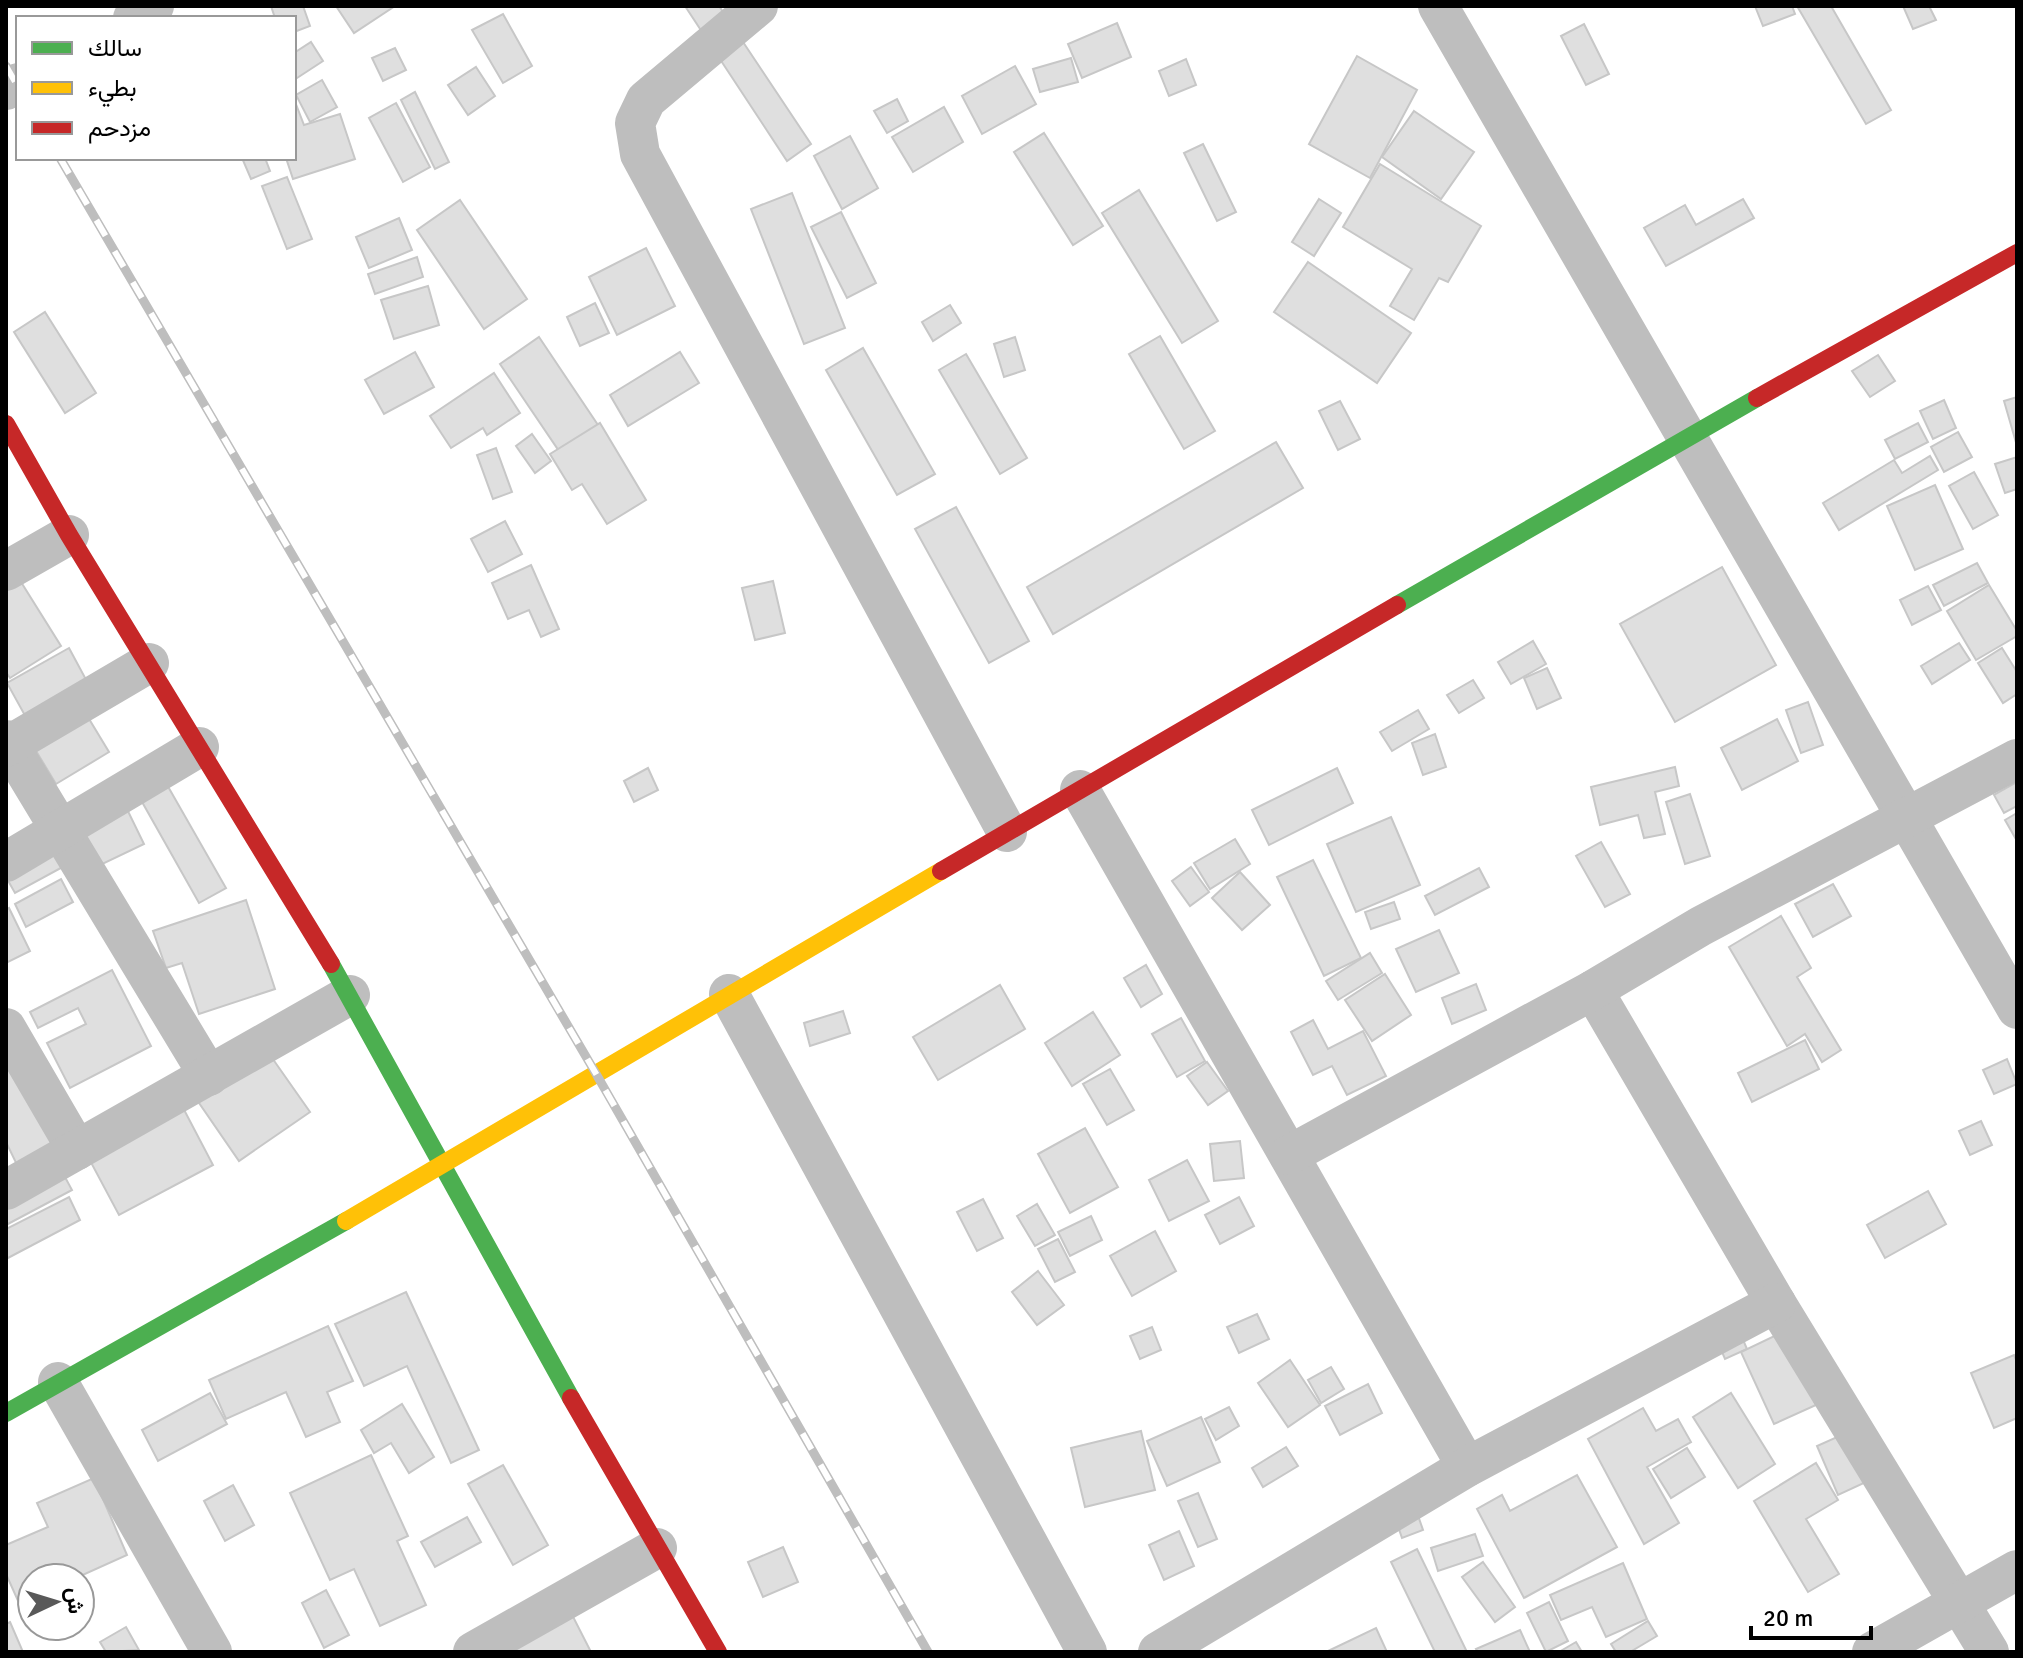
<svg xmlns="http://www.w3.org/2000/svg" width="2023" height="1658" viewBox="0 0 2023 1658" font-family="Signika,Vazirmatn,sans-serif">
  <style>
    .building { fill: #dfdfdf; stroke: #c7c7c7; stroke-width: 2 }
    .lines { fill: none; stroke-linecap: round; stroke-linejoin: round }
    .street { stroke: #bebebe; stroke-width: 40 }
    .fast { stroke: #4caf50; stroke-width: 18 }
    .slow { stroke: #ffc107; stroke-width: 18 }
    .jam { stroke: #c62828; stroke-width: 18 }
    .rail-casing { stroke: #bebebe; stroke-width: 9 }
    .rail { stroke: #fff; stroke-width: 6; stroke-dasharray: 18; stroke-linecap: butt }
  </style>
  <rect width="100%" height="100%" fill="#fff"/>
  <g class="building">
    <polygon points="271,6 303,6 310,26 294,32 294,18 275,18"/>
    <polygon points="336,6 395,6 354,33"/>
    <polygon points="685,6 719,6 811,144 787,161"/>
    <polygon points="1755,6 1792,6 1795,14 1763,26"/>
    <polygon points="1797,6 1831,6 1891,110 1866,124"/>
    <polygon points="1903,6 1929,6 1936,20 1913,29"/>
    <polygon points="503,14 532,66 503,83 472,30"/>
    <polygon points="1117,23 1131,57 1082,78 1068,44"/>
    <polygon points="1584,24 1609,74 1586,85 1561,36"/>
    <polygon points="311,42 323,61 294,80 294,53"/>
    <polygon points="395,48 406,70 383,81 372,58"/>
    <polygon points="1357,56 1417,90 1370,178 1309,144"/>
    <polygon points="1071,58 1078,82 1040,92 1033,69"/>
    <polygon points="1186,59 1196,85 1169,96 1159,71"/>
    <polygon points="1015,66 1036,104 982,134 962,96"/>
    <polygon points="476,67 495,96 468,115 448,85"/>
    <polygon points="322,80 337,107 310,122 296,95"/>
    <polygon points="415,92 449,162 435,169 401,100"/>
    <polygon points="294,99 304,125 340,114 355,159 293,179 286,158 294,158"/>
    <polygon points="897,99 908,121 887,133 874,111"/>
    <polygon points="396,103 430,167 403,182 369,118"/>
    <polygon points="944,107 963,142 913,172 892,137"/>
    <polygon points="1414,111 1474,152 1441,199 1382,157"/>
    <polygon points="1044,133 1103,226 1073,245 1014,152"/>
    <polygon points="850,136 878,188 842,209 814,156"/>
    <polygon points="1203,144 1236,212 1217,221 1184,153"/>
    <polygon points="242,158 265,158 270,171 251,179"/>
    <polygon points="1380,164 1481,226 1448,282 1439,278 1414,320 1390,306 1412,269 1343,227"/>
    <polygon points="287,177 312,239 287,249 262,186"/>
    <polygon points="1139,190 1218,321 1182,343 1102,213"/>
    <polygon points="792,193 845,328 804,344 751,209"/>
    <polygon points="1319,199 1341,213 1314,256 1292,242"/>
    <polygon points="1743,199 1754,218 1666,266 1644,228 1685,205 1696,225"/>
    <polygon points="460,200 527,299 484,329 417,230"/>
    <polygon points="841,212 876,283 847,298 811,227"/>
    <polygon points="399,218 412,250 369,268 356,237"/>
    <polygon points="646,248 675,306 617,335 589,277"/>
    <polygon points="417,257 423,277 375,294 368,274"/>
    <polygon points="1308,262 1411,333 1377,383 1274,312"/>
    <polygon points="428,286 439,325 394,339 381,300"/>
    <polygon points="595,303 609,333 580,346 567,317"/>
    <polygon points="950,305 961,323 933,341 922,322"/>
    <polygon points="45,312 96,393 65,413 14,332"/>
    <polygon points="1160,336 1215,431 1184,449 1129,354"/>
    <polygon points="539,337 598,425 559,451 500,364"/>
    <polygon points="1015,337 1025,370 1004,377 994,344"/>
    <polygon points="863,348 935,474 897,495 826,370"/>
    <polygon points="415,352 434,387 384,414 365,380"/>
    <polygon points="680,352 699,383 628,426 610,395"/>
    <polygon points="966,354 1027,458 1000,474 939,370"/>
    <polygon points="1878,355 1895,381 1870,397 1852,371"/>
    <polygon points="494,373 520,413 487,435 483,428 451,448 430,416"/>
    <polygon points="2017,397 2017,446 2004,401"/>
    <polygon points="1944,400 1956,428 1933,439 1920,411"/>
    <polygon points="1340,401 1360,439 1338,450 1319,411"/>
    <polygon points="600,423 646,500 607,524 582,484 572,490 550,454"/>
    <polygon points="1918,423 1928,442 1895,459 1885,440"/>
    <polygon points="1958,432 1972,457 1944,472 1931,447"/>
    <polygon points="532,434 551,461 535,473 516,446"/>
    <polygon points="1276,442 1303,488 1053,634 1027,587"/>
    <polygon points="496,448 512,492 493,499 477,455"/>
    <polygon points="1930,456 1938,470 1839,530 1823,503 1894,460 1902,473"/>
    <polygon points="2017,457 2017,489 2005,493 1995,464"/>
    <polygon points="1974,472 1998,515 1973,529 1949,486"/>
    <polygon points="1935,485 1963,549 1915,570 1887,506"/>
    <polygon points="956,507 1029,641 989,663 915,529"/>
    <polygon points="505,521 522,554 488,572 471,539"/>
    <polygon points="6,558 61,646 10,678 6,672"/>
    <polygon points="1977,563 1988,583 1944,606 1933,585"/>
    <polygon points="531,565 559,629 541,637 529,610 508,619 492,583"/>
    <polygon points="1722,567 1776,665 1675,722 1620,624"/>
    <polygon points="773,581 785,633 755,640 742,588"/>
    <polygon points="1989,585 2017,631 2017,636 1976,660 1947,611"/>
    <polygon points="1928,586 1941,610 1912,625 1900,600"/>
    <polygon points="1533,641 1546,664 1511,684 1498,662"/>
    <polygon points="1959,643 1970,660 1932,684 1921,666"/>
    <polygon points="69,648 90,687 28,721 7,683"/>
    <polygon points="2002,648 2017,672 2017,694 2003,703 1978,663"/>
    <polygon points="1547,668 1561,698 1537,709 1524,678"/>
    <polygon points="1473,680 1484,698 1459,713 1447,695"/>
    <polygon points="1808,702 1823,745 1801,753 1786,710"/>
    <polygon points="80,704 109,752 56,784 27,736"/>
    <polygon points="1418,710 1429,729 1392,751 1380,732"/>
    <polygon points="1777,719 1798,761 1742,790 1721,748"/>
    <polygon points="1435,734 1446,767 1423,775 1412,743"/>
    <polygon points="154,762 226,888 199,903 128,777"/>
    <polygon points="1675,767 1679,786 1655,792 1665,834 1644,838 1638,815 1600,825 1591,787"/>
    <polygon points="648,768 658,790 634,802 624,781"/>
    <polygon points="1337,768 1353,803 1269,845 1252,810"/>
    <polygon points="2017,782 2017,806 2004,813 1994,795"/>
    <polygon points="1690,794 1710,856 1685,864 1666,802"/>
    <polygon points="123,801 144,844 94,868 73,824"/>
    <polygon points="2017,813 2017,841 2005,820"/>
    <polygon points="1391,817 1420,885 1356,912 1327,844"/>
    <polygon points="49,822 70,863 15,893 6,877"/>
    <polygon points="1235,839 1250,864 1210,889 1194,863"/>
    <polygon points="1601,842 1630,894 1605,907 1576,856"/>
    <polygon points="1313,860 1361,958 1324,976 1277,877"/>
    <polygon points="1191,867 1209,892 1190,906 1172,881"/>
    <polygon points="1479,868 1489,887 1435,915 1425,896"/>
    <polygon points="1240,872 1270,905 1242,930 1212,898"/>
    <polygon points="61,879 73,902 26,927 15,904"/>
    <polygon points="1833,884 1851,916 1813,937 1795,904"/>
    <polygon points="246,900 275,989 199,1014 182,963 166,968 153,931"/>
    <polygon points="1394,902 1400,919 1371,929 1365,912"/>
    <polygon points="9,908 30,951 6,963 6,910"/>
    <polygon points="1781,916 1811,968 1797,977 1841,1050 1822,1062 1805,1034 1787,1046 1729,947"/>
    <polygon points="1439,930 1459,973 1416,992 1396,949"/>
    <polygon points="1370,953 1382,973 1338,1000 1326,981"/>
    <polygon points="1146,965 1162,994 1141,1007 1124,978"/>
    <polygon points="112,970 151,1046 70,1088 47,1043 86,1024 78,1008 38,1028 30,1012"/>
    <polygon points="1385,974 1411,1015 1372,1041 1345,1000"/>
    <polygon points="1476,984 1486,1010 1452,1024 1442,998"/>
    <polygon points="1000,985 1025,1029 938,1080 913,1037"/>
    <polygon points="843,1011 850,1033 810,1046 804,1023"/>
    <polygon points="1093,1012 1120,1055 1072,1086 1045,1043"/>
    <polygon points="1181,1018 1205,1061 1177,1077 1152,1034"/>
    <polygon points="1313,1020 1328,1049 1363,1031 1386,1076 1347,1095 1332,1066 1313,1075 1291,1032"/>
    <polygon points="1805,1040 1819,1069 1752,1102 1738,1073"/>
    <polygon points="270,1055 310,1112 239,1161 186,1084"/>
    <polygon points="6,1056 61,1148 19,1169 6,1142"/>
    <polygon points="2007,1059 2017,1084 1994,1094 1983,1070"/>
    <polygon points="1207,1062 1228,1091 1208,1105 1187,1076"/>
    <polygon points="1110,1069 1134,1110 1107,1125 1083,1084"/>
    <polygon points="181,1104 213,1165 119,1215 87,1155"/>
    <polygon points="1981,1121 1992,1145 1970,1155 1959,1131"/>
    <polygon points="1085,1128 1118,1187 1070,1213 1038,1154"/>
    <polygon points="1240,1141 1244,1178 1214,1181 1210,1144"/>
    <polygon points="1187,1160 1209,1201 1169,1221 1149,1180"/>
    <polygon points="59,1166 72,1190 6,1225 6,1194"/>
    <polygon points="1928,1191 1946,1224 1885,1258 1867,1225"/>
    <polygon points="69,1197 80,1220 6,1259 6,1229"/>
    <polygon points="1239,1197 1254,1226 1220,1244 1205,1215"/>
    <polygon points="983,1199 1003,1238 977,1251 957,1212"/>
    <polygon points="1037,1204 1055,1235 1035,1246 1017,1216"/>
    <polygon points="1091,1216 1102,1240 1070,1256 1058,1232"/>
    <polygon points="1155,1231 1176,1271 1132,1296 1110,1256"/>
    <polygon points="1058,1239 1075,1272 1055,1282 1038,1249"/>
    <polygon points="1038,1271 1064,1305 1037,1325 1012,1292"/>
    <polygon points="406,1292 479,1450 451,1463 407,1366 364,1386 335,1324"/>
    <polygon points="1257,1314 1269,1339 1239,1353 1227,1327"/>
    <polygon points="1732,1314 1747,1349 1725,1359 1710,1324"/>
    <polygon points="328,1326 353,1381 327,1392 340,1422 306,1437 286,1392 226,1419 209,1380"/>
    <polygon points="1152,1327 1161,1350 1140,1359 1130,1336"/>
    <polygon points="1783,1332 1816,1405 1774,1424 1741,1352"/>
    <polygon points="2014,1355 2017,1362 2017,1418 1994,1428 1971,1373"/>
    <polygon points="1290,1360 1320,1405 1288,1427 1258,1383"/>
    <polygon points="1331,1367 1344,1389 1321,1403 1308,1380"/>
    <polygon points="1368,1384 1382,1413 1340,1435 1325,1406"/>
    <polygon points="210,1393 227,1424 158,1461 142,1430"/>
    <polygon points="1731,1393 1775,1464 1738,1488 1693,1417"/>
    <polygon points="402,1404 434,1457 409,1473 391,1443 374,1453 361,1430"/>
    <polygon points="1229,1407 1239,1426 1216,1440 1205,1419"/>
    <polygon points="1643,1408 1656,1431 1678,1419 1691,1442 1647,1467 1679,1523 1644,1544 1588,1439"/>
    <polygon points="1201,1417 1220,1462 1167,1486 1147,1441"/>
    <polygon points="1141,1431 1155,1490 1085,1507 1071,1448"/>
    <polygon points="1846,1433 1866,1482 1838,1495 1817,1446"/>
    <polygon points="1286,1447 1298,1466 1263,1487 1252,1468"/>
    <polygon points="1687,1448 1705,1477 1671,1498 1653,1469"/>
    <polygon points="371,1455 408,1536 397,1541 426,1605 380,1626 354,1569 330,1580 290,1493"/>
    <polygon points="1816,1463 1838,1500 1806,1519 1839,1574 1808,1592 1754,1501"/>
    <polygon points="503,1465 548,1545 513,1565 468,1484"/>
    <polygon points="1577,1475 1617,1547 1524,1598 1477,1509 1502,1495 1510,1511"/>
    <polygon points="94,1478 127,1555 76,1578 32,1578 32,1598 19,1603 6,1574 6,1545 48,1527 37,1503"/>
    <polygon points="233,1485 254,1525 225,1541 204,1501"/>
    <polygon points="1198,1493 1217,1539 1198,1547 1178,1501"/>
    <polygon points="1413,1501 1423,1530 1402,1538 1392,1509"/>
    <polygon points="467,1517 481,1542 435,1567 421,1542"/>
    <polygon points="1179,1531 1194,1566 1164,1580 1149,1545"/>
    <polygon points="1475,1534 1483,1556 1438,1571 1431,1548"/>
    <polygon points="783,1547 798,1582 763,1597 748,1562"/>
    <polygon points="1417,1549 1467,1652 1435,1652 1391,1562"/>
    <polygon points="1483,1562 1515,1607 1495,1622 1462,1577"/>
    <polygon points="1623,1563 1647,1619 1606,1637 1592,1607 1561,1620 1550,1595"/>
    <polygon points="326,1590 349,1635 324,1648 302,1603"/>
    <polygon points="565,1601 591,1652 466,1652"/>
    <polygon points="1549,1602 1568,1641 1546,1652 1527,1613"/>
    <polygon points="1648,1621 1657,1636 1630,1652 1616,1652 1611,1644"/>
    <polygon points="10,1622 23,1652 6,1652 6,1624"/>
    <polygon points="126,1627 139,1650 106,1652 100,1642"/>
    <polygon points="1376,1628 1387,1652 1326,1652"/>
    <polygon points="1520,1630 1530,1652 1478,1652 1476,1649"/>
    <polygon points="1576,1642 1582,1652 1559,1652"/>
  </g>
  <g class="lines">
    <g class="street">
      <polyline points="758,6 646,100 635,123 640,154 1007,832"/>
      <polyline points="1438,6 2017,1009"/>
      <polyline points="133,18 154,6"/>
      <polyline points="6,90 18,83"/>
      <polyline points="6,571 69,535"/>
      <polyline points="6,740 209,1076"/>
      <polyline points="6,747 149,663"/>
      <polyline points="1080,790 1467,1467"/>
      <polyline points="6,862 199,747"/>
      <polyline points="1593,990 1776,1303 1989,1652"/>
      <polyline points="729,994 1087,1652"/>
      <polyline points="6,1028 77,1150"/>
      <polyline points="1289,1155 1593,990 1701,926 2017,759"/>
      <polyline points="6,1190 350,995"/>
      <polyline points="58,1382 212,1652"/>
      <polyline points="473,1652 657,1548"/>
      <polyline points="1158,1652 1467,1467 1776,1303"/>
      <polyline points="1872,1652 2017,1570"/>
    </g>
    <g class="fast">
      <polyline points="1397,605 1757,398"/>
      <polyline points="331,964 571,1398"/>
      <polyline points="6,1413 346,1221"/>
    </g>
    <polyline class="slow" points="346,1221 941,871"/>
    <g class="jam">
      <polyline points="1757,398 2017,253"/>
      <polyline points="6,424 69,535 331,964"/>
      <polyline points="941,871 1397,605"/>
      <polyline points="571,1398 718,1652"/>
    </g>
    <defs>
      <g id="rail">
        <polyline points="6,66 18,87"/>
        <polyline points="60,158 595,1072 928,1652"/>
      </g>
    </defs>
    <use href="#rail" class="rail-casing"/>
    <use href="#rail" class="rail"/>
  </g>
  <rect width="2023" height="1658" fill="none" stroke="#000000" stroke-width="16"/>
  <rect x="16" y="16" width="280" height="144" fill="#ffffff" stroke="#999999" stroke-width="2"/>
  <rect x="32" y="42" width="40" height="12" fill="#4caf50" stroke="#999999" stroke-width="2"/>
  <text x="88" y="56" font-size="24" fill="#000000">سالك</text>
  <rect x="32" y="82" width="40" height="12" fill="#ffc107" stroke="#999999" stroke-width="2"/>
  <text x="88" y="96" font-size="24" fill="#000000">بطيء</text>
  <rect x="32" y="122" width="40" height="12" fill="#c62828" stroke="#999999" stroke-width="2"/>
  <text x="88" y="136" font-size="24" fill="#000000">مزدحم</text>
  <g transform="translate(56 1602) rotate(86)"><circle r="38" fill="#ffffff" stroke="#999999" stroke-width="2"/>
  <path d="M0-6L14 30L0 20L-14 30Z" fill="#595959"/>
  <text y="-12" font-size="22" font-weight="bold" text-anchor="middle" fill="#000000">ش</text>
  </g>
  <path d="M1751 1626v12h120v-12" fill="none" stroke="#000000" stroke-width="4"/>
  <text x="1763" y="1626" font-size="24" fill="#000000" stroke="#ffffff" stroke-width="6" paint-order="stroke">20 m</text>
</svg>
